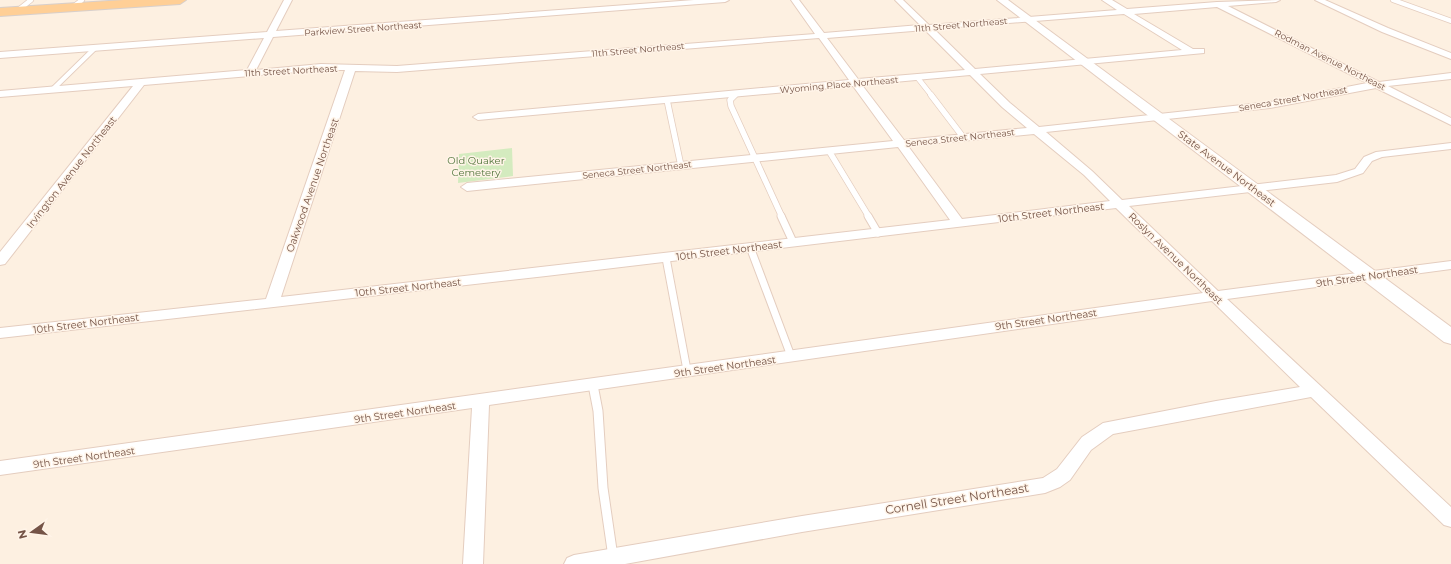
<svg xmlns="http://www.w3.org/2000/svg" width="1451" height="564" viewBox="0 0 1451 564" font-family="Montserrat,sans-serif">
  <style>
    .green { fill: #d4ebbf }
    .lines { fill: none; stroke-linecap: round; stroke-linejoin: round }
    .service-far3-casing { stroke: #e4cdbf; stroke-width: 6 }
    .service-far2-casing { stroke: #e4cdbf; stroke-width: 7 }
    .service-far1-casing { stroke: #e4cdbf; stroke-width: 9 }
    .service-casing { stroke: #e4cdbf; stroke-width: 11 }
    .minor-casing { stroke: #e4cdbf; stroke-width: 2 }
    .tertiary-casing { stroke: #e4cdbf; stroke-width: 2 }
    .primary-casing { stroke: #d8cfcb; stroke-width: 2 }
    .service-far3 { stroke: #fff; stroke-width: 4.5 }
    .service-far2 { stroke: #fff; stroke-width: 5.5 }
    .service-far1 { stroke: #fff; stroke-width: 7 }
    .service { stroke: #fff; stroke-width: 9 }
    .minor { fill: #fff; fill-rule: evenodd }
    .tertiary { fill: #fff; fill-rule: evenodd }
    .primary { fill: #ffcf96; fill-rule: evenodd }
    .labels { text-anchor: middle; stroke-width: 3; stroke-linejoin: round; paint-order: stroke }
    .far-street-label { font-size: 9px; fill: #755447; stroke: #fff4e8 }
    .park-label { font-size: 10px; fill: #52763c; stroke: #fff4e8 }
    .street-label { font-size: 10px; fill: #755447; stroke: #fff4e8 }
    .near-street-label { font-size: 12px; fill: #755447; stroke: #fff4e8 }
  </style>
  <rect width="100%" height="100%" fill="#fdf0e1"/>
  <polygon class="green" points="512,148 513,176 458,183 459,154"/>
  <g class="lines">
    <defs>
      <g id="service-far3">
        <polyline points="1393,0 1451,21"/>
        <polyline points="73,7 82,0"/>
        <polyline points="17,11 31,0"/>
        <polyline points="917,77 932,96"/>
        <polyline points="53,89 95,48"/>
        <polyline points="734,96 736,94"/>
      </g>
      <g id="service-far2">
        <polyline points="735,95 730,100 731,106 782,217"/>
        <polyline points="931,95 963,137"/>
        <polyline points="667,100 681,166"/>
        <polyline points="829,151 869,217"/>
      </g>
      <g id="service-far1">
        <polyline points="781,216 793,242"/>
        <polyline points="868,216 878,233"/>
        <polyline points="750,247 791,356"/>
        <polyline points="666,258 687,370"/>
      </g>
      <g id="service">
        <polyline points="687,369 687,371"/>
        <polyline points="593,385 598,411 603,488 613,557"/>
      </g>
      <g id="minor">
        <path d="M 284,0 L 292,0 L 276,31 L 694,0 L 729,0 L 725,2 L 273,37 L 256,70 L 321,64 L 397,66 L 815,34 L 791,0 L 799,0 L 824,33 L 920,25 L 895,0 L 903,0 L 929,25 L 1117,10 L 1102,0 L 1112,0 L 1127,9 L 1217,2 L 1280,0 L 1276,2 L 1228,6 L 1379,82 L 1451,73 L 1451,79 L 1388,86 L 1451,118 L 1451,125 L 1376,88 L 1270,108 L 1046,132 L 1092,171 L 1122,200 L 1336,175 L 1355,169 L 1364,157 L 1376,152 L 1451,143 L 1451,149 L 1382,157 L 1372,161 L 1363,173 L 1337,182 L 1129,206 L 1218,291 L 1451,261 L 1451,269 L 1227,299 L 1451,507 L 1451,527 L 1444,525 L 1311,397 L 1113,434 L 1091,450 L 1070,480 L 1060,487 L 1045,493 L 802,532 L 625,564 L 564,564 L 567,558 L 574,555 L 802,516 L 1043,478 L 1057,469 L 1082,437 L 1103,423 L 1216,401 L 1300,387 L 1212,301 L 489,405 L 483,564 L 463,564 L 472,408 L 0,475 L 0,461 L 1203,293 L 1116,208 L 546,276 L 0,338 L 0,328 L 266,299 L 345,70 L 321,70 L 144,85 L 5,264 L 0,265 L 0,252 L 133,86 L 0,97 L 0,91 L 247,70 L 264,38 L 0,58 L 0,52 L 267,32 ZM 1217,7 L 1367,83 L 1270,102 L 1039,127 L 1010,103 L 980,74 L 1204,53 L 1204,49 L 1193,49 L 1134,14 ZM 1124,14 L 1182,50 L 975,69 L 934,29 ZM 925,30 L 965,70 L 858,79 L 827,38 ZM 819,38 L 849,80 L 478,114 L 473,117 L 478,120 L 853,86 L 893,141 L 467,183 L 461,187 L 467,191 L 898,147 L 950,220 L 281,297 L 355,71 L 397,72 ZM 970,75 L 1002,107 L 1027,128 L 904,140 L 862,85 ZM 1034,134 L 1084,175 L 1110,201 L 962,219 L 908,146 Z"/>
        <polygon points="1315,0 1325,0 1388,28 1451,53 1451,59 1382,32"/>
      </g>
      <polygon id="tertiary" points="997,0 1008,0 1451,327 1451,344 1444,342"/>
      <polygon id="primary" points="124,0 186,0 180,4 0,16 0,8"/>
    </defs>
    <use href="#service-far3" class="service-far3-casing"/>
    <use href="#service-far2" class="service-far2-casing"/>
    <use href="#service-far1" class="service-far1-casing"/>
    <use href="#service" class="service-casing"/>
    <use href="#minor" class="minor-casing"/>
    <use href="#tertiary" class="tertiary-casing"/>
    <use href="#primary" class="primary-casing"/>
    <use href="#service-far3" class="service-far3"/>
    <use href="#service-far2" class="service-far2"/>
    <use href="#service-far1" class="service-far1"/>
    <use href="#service" class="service"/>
    <use href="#minor" class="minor"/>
    <use href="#tertiary" class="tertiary"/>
    <use href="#primary" class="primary"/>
  </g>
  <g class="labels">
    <g class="far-street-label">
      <text transform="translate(961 25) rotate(-5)" y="3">11th Street Northeast</text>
      <text transform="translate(363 29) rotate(-4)" y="3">Parkview Street Northeast</text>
      <text transform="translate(638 50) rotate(-5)" y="3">11th Street Northeast</text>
      <text transform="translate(1330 60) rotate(27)" y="3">Rodman Avenue Northeast</text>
      <text transform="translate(291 71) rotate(-3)" y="3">11th Street Northeast</text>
      <text transform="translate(839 85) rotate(-5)" y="3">Wyoming Place Northeast</text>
      <text transform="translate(1293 99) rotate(-10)" y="3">Seneca Street Northeast</text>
      <text transform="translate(960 138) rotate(-6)" y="3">Seneca Street Northeast</text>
      <text transform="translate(637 170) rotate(-6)" y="3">Seneca Street Northeast</text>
    </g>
    <g class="park-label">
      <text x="476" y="164">Old Quaker<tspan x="476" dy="12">Cemetery</tspan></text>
    </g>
    <g class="street-label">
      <text transform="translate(1227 168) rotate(37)" y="4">State Avenue Northeast</text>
      <text transform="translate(71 172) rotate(-52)" y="4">Irvington Avenue Northeast</text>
      <text transform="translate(312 185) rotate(-71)" y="4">Oakwood Avenue Northeast</text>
      <text transform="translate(1051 212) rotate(-7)" y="4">10th Street Northeast</text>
      <text transform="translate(729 250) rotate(-7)" y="4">10th Street Northeast</text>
      <text transform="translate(1176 258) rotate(44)" y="4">Roslyn Avenue Northeast</text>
      <text transform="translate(1367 276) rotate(-8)" y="4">9th Street Northeast</text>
      <text transform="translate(408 287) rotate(-6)" y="4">10th Street Northeast</text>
      <text transform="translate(1046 319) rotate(-8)" y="4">9th Street Northeast</text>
      <text transform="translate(86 323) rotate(-7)" y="4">10th Street Northeast</text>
      <text transform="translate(725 366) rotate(-8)" y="4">9th Street Northeast</text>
      <text transform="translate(405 412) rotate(-8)" y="4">9th Street Northeast</text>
      <text transform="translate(84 457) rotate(-8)" y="4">9th Street Northeast</text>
    </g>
    <g class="near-street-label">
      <text transform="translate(957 499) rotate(-9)" y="4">Cornell Street Northeast</text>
    </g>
  </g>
  <g transform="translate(32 532) rotate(256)" stroke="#fff4e8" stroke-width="3" paint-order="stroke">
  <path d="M0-3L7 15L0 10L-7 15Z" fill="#755447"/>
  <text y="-6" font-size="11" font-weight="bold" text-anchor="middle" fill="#755447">N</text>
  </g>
</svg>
